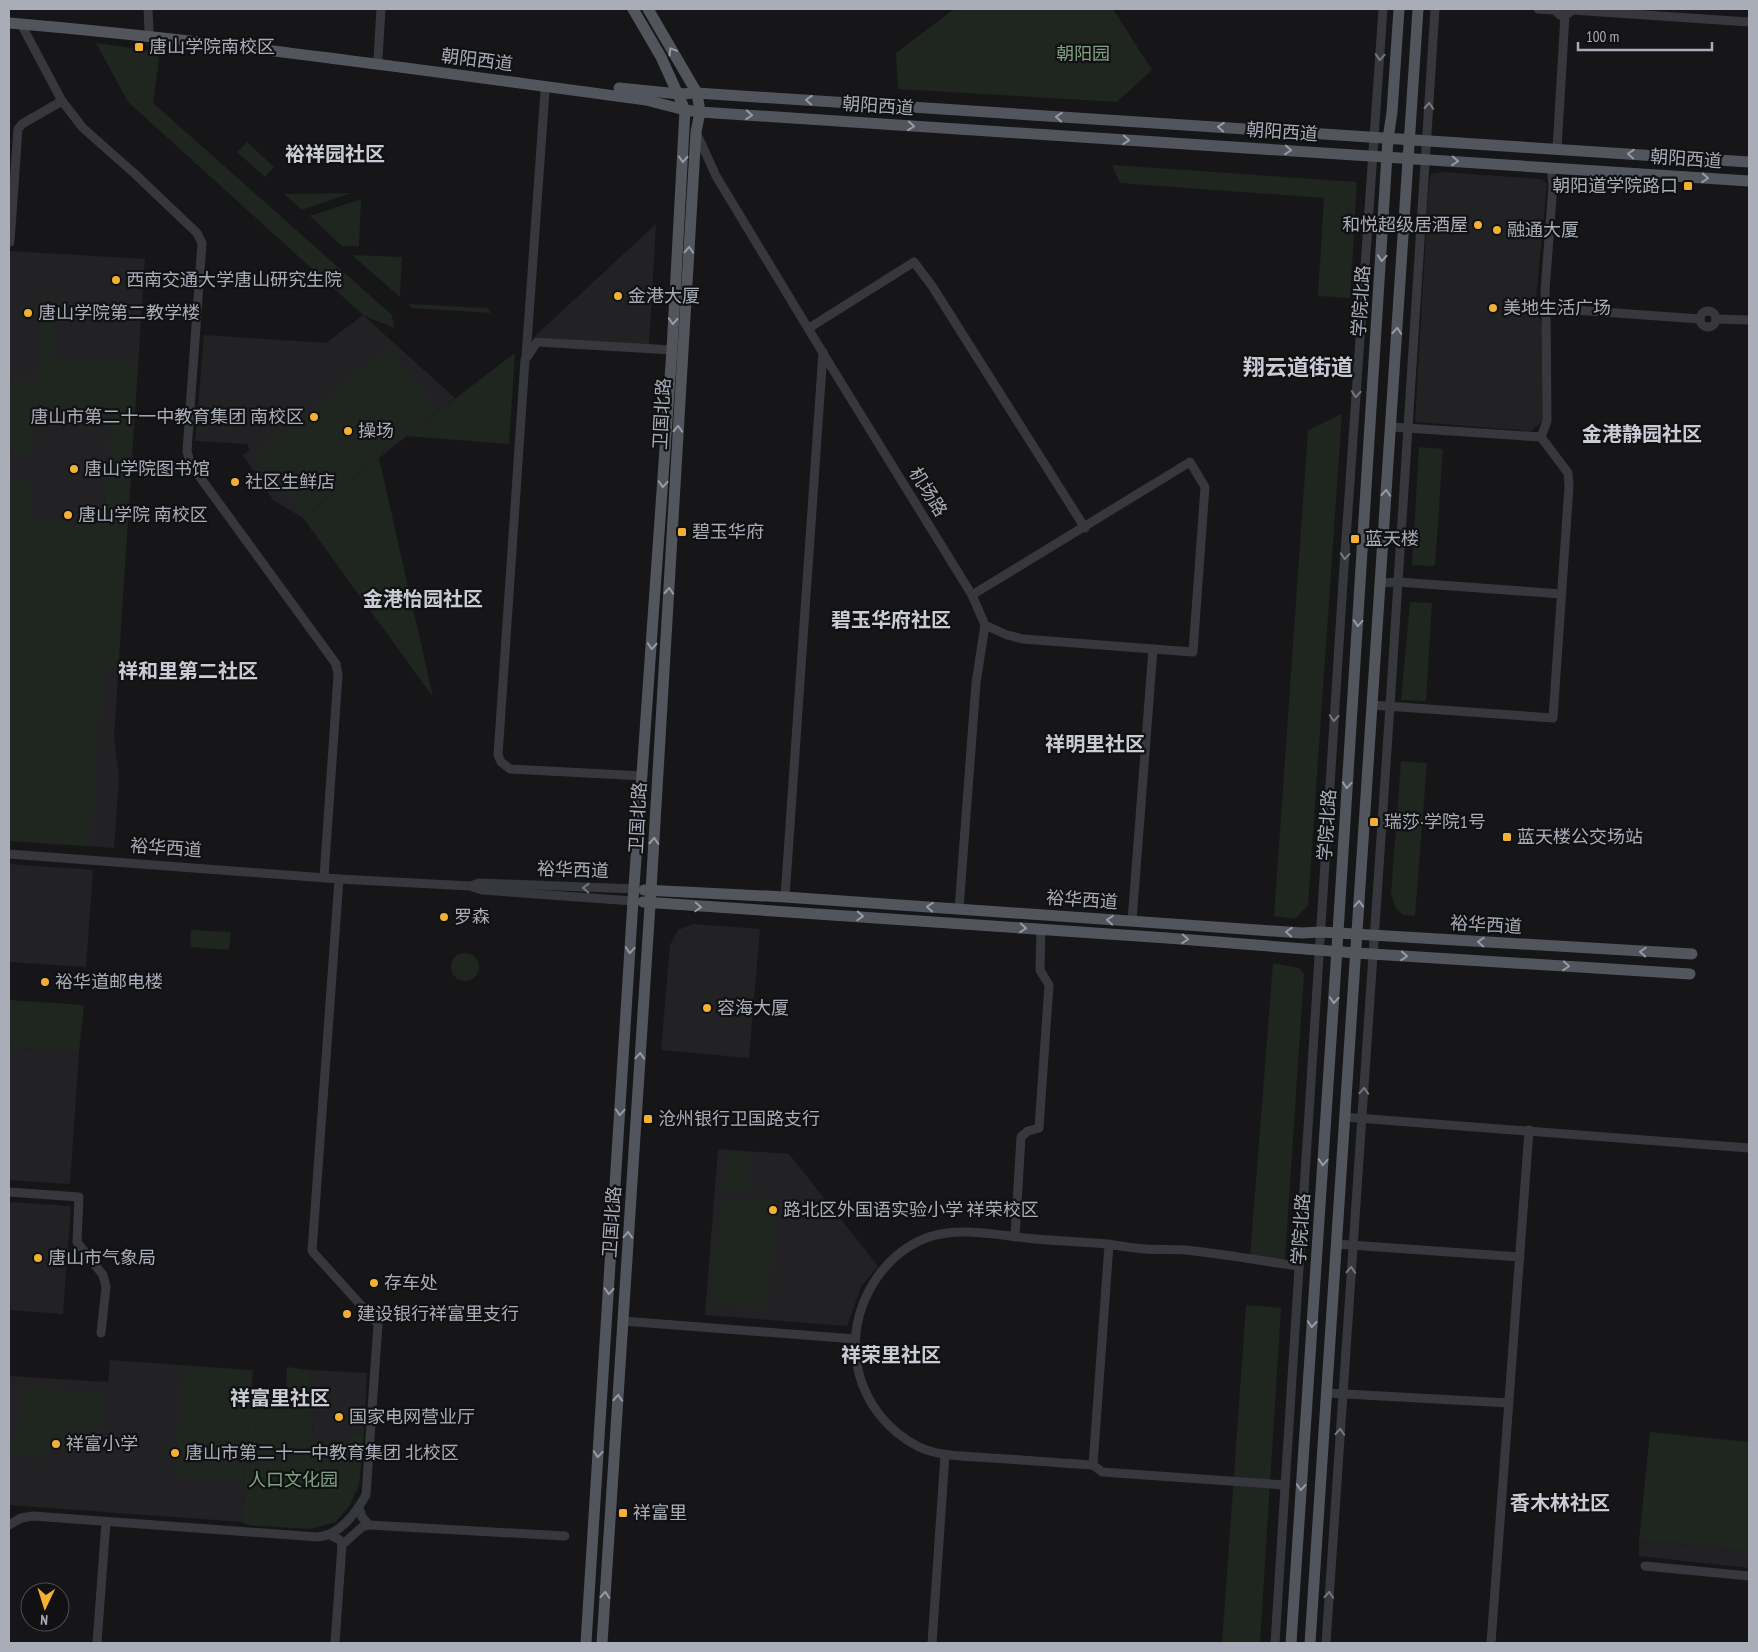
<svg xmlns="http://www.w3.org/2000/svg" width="1758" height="1652" viewBox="0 0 1758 1652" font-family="'PT Sans Narrow','Noto Sans SC',sans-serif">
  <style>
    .built { fill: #222225 }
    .green { fill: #1e261f }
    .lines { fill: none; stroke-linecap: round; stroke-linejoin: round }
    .minor { stroke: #37383d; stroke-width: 9 }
    .major { stroke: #53555c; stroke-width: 11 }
    .oneway { stroke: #979ba6 }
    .oneway2 { stroke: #757881 }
    .poi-dot { fill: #f2b134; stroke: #111113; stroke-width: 2 }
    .labels { text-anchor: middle; stroke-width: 4.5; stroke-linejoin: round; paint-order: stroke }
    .poi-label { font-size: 18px; fill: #a8adb8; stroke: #111113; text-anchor: start }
    .park-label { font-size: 18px; fill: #7fa381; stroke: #111113 }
    .street-label { font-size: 18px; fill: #a8adb8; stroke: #111113 }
    .quarter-label { font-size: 20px; font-weight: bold; fill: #c9ccd4; stroke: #111113 }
    .district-label { font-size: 22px; font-weight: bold; fill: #c9ccd4; stroke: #111113 }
  </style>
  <rect width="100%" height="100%" fill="#161618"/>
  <g class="built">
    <polygon points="1441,172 1542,179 1547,184 1535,309 1542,324 1542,422 1531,431 1415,422 1429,182 1431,174"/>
    <polygon points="656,224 649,345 534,337"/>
    <polygon points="9,251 145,259 114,737 119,778 114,848 9,841"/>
    <polygon points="363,315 455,398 303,518 273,500 243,455 250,450 247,444 195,441 204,335 326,343"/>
    <polygon points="9,864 93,870 86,967 9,962"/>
    <polygon points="693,924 760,929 749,1058 661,1050 670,945 678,930"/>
    <polygon points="9,1047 79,1052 70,1184 9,1180"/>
    <polygon points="718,1149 789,1154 878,1266 861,1287 847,1326 705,1315"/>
    <polygon points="9,1202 71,1206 63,1314 9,1310"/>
    <polygon points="110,1360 253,1370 242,1522 9,1505 9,1376 108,1382"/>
    <polygon points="310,1370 367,1373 364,1434 354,1433 349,1442 316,1439 312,1431 314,1402 308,1396"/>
    <polygon points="1639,1540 1749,1551 1749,1568 1639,1556"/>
  </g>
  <g class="green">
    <polygon points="954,9 1113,9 1152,70 1117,102 898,89 896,53"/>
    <polygon points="96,43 160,52 153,103 392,315 394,328 363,315 128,102"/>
    <polygon points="247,142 274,167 265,177 237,152"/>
    <polygon points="1112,165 1357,182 1350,298 1318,296 1324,198 1120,183"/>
    <polygon points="351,193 302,210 284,194"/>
    <polygon points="361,199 359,246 342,246 310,216"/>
    <polygon points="352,255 402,257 400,297"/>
    <polygon points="42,294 56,295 53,358 138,364 118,667 102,666 90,846 9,841 9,479 30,480 28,518 104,523 111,421 35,416 32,453 9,451 9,381 37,382"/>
    <polygon points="408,304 487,308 491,313 412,308"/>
    <polygon points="388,347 437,408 304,515 255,454"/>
    <polygon points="515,353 509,444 406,436"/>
    <polygon points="1342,414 1308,905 1295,919 1274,916 1308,430"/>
    <polygon points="1419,447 1443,449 1435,566 1412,565"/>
    <polygon points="379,458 433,697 303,518"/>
    <polygon points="1410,602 1432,603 1426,701 1401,700"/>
    <polygon points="1401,761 1427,763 1415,916 1403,915 1396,908 1391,894"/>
    <polygon points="191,930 231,932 229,950 190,947"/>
    <circle cx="465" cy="967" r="14"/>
    <polygon points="1273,963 1299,968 1304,974 1285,1259 1250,1257"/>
    <polygon points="9,1000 84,1005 79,1052 9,1047"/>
    <polygon points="726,1152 750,1154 747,1194 723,1192"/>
    <polygon points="754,1197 776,1199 767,1309 711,1304 720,1199 754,1202"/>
    <polygon points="1246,1305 1281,1308 1260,1643 1222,1643"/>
    <polygon points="183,1366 251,1371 243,1481 174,1475"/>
    <polygon points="287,1367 310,1370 308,1396 314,1402 312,1431 316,1439 349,1442 354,1433 364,1434 359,1485 350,1505 336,1522 310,1529 248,1525 242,1522 251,1393 286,1395"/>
    <polygon points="21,1386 102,1393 98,1453 44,1449 43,1458 9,1455 9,1439 17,1439"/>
    <polygon points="1650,1432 1749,1442 1749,1551 1639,1540"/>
  </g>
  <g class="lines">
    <g class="minor">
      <polyline points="148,9 149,31"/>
      <polyline points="1538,9 1554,10"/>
      <polyline points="1554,9 1560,15 1569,13"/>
      <polyline points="1572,10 1749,22"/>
      <polyline points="21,24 62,101 83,128 135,174 197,233 202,243 187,451 190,462 194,469 336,664 338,675 324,877"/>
      <polyline points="378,58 381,9"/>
      <polyline points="697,134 716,176 832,368 972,595 985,625 976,683 959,909"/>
      <polyline points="1557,149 1565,15"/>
      <polyline points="9,242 10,242 18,129 22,124 62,101"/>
      <polyline points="1546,308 1700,319"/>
      <circle cx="1708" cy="319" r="8"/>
      <polyline points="1717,319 1749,320"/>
      <polyline points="809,328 914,262 932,286 1085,528"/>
      <polyline points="526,357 545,91 544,86"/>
      <polyline points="1391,427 1541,437"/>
      <polyline points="1381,583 1398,582 1562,594"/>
      <polyline points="972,595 1190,462 1205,487 1193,652 1153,649"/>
      <polyline points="985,625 1007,635 1023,639 1153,649 1132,921"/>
      <polyline points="1372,705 1553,718 1569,486 1568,473 1541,437 1547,421 1546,308 1545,291 1553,185 1551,168"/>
      <polyline points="643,776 510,769 501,762 498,755 525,360 537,342 672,350"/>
      <polyline points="9,854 339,879 470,886 482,890 633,901"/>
      <polyline points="471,886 479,883 635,889"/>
      <polyline points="785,897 823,352"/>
      <polyline points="1344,1117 1749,1148"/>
      <polyline points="9,1192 79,1197 77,1242 103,1275 106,1287 101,1333"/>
      <polyline points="1015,1237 1021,1137 1028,1131 1039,1128 1049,985 1040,970 1041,929"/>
      <polyline points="1336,1244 1520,1257"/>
      <path d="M 1109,1245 L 1093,1465 C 1059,1463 1025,1460 991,1458 C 967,1456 941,1457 919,1447 C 856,1415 836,1338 876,1279 C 889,1260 906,1245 929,1237 C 962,1226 1001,1236 1035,1239 C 1059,1241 1084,1242 1108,1244 C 1120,1246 1133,1248 1145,1249 C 1158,1250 1172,1249 1186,1250 C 1224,1254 1261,1261 1299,1266"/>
      <polyline points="623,1321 855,1339"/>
      <polyline points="1327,1393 1509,1403"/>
      <polyline points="1093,1465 1102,1472 1285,1485"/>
      <polyline points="359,1507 362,1517 369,1525 565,1536"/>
      <path d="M 9,1525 L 21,1518 L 33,1516 L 318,1537 C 341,1534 355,1514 366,1495 L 378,1324 L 312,1251 L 339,879"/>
      <polyline points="330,1535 340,1540 342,1545 335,1643"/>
      <polyline points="342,1545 362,1527 369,1525"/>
      <polyline points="1645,1566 1749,1576"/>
      <polyline points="97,1643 106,1522"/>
      <polyline points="932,1643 945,1455"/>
      <polyline points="1275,1643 1343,582 1383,9"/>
      <polyline points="1326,1643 1390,706 1435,9"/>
      <polyline points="1491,1643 1529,1130"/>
    </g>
    <g class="major">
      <path d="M 9,23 C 222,41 434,72 646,100 L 685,110 L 700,112 L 1749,181"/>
      <polyline points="619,88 679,94 697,93 1749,162"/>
      <polyline points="644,890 785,897 1302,933 1321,932 1692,954"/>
      <polyline points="643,902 1167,938 1356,953 1690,974"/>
      <polyline points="586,1643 633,901 672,350 685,110 661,57 633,9"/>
      <polyline points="602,1643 651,890 696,132 700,112 697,93 648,9"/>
      <polyline points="1291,1643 1336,964 1388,139 1392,112 1399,9"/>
      <polyline points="1310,1643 1418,9"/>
    </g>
  </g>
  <defs><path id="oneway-chevron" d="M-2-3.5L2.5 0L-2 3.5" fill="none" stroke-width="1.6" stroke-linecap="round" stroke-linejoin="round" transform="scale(1.25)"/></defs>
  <g class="oneway">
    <use href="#oneway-chevron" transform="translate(672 51) rotate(-121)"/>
    <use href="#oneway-chevron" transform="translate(809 100) rotate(-176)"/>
    <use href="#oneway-chevron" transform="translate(749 115) rotate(4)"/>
    <use href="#oneway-chevron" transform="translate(1059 117) rotate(-176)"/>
    <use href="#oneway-chevron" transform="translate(911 126) rotate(4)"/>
    <use href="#oneway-chevron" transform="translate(1221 127) rotate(-176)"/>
    <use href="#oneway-chevron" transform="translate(1126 140) rotate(4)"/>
    <use href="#oneway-chevron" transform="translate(1288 150) rotate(4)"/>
    <use href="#oneway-chevron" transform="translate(1631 154) rotate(-176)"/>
    <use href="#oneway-chevron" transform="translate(683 159) rotate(93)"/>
    <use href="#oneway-chevron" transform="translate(1455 161) rotate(4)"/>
    <use href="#oneway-chevron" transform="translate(1705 178) rotate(4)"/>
    <use href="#oneway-chevron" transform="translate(689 250) rotate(-87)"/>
    <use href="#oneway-chevron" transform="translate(1382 258) rotate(94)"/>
    <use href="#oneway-chevron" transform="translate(673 321) rotate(93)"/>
    <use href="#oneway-chevron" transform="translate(1397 331) rotate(-86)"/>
    <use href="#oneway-chevron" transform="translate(678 429) rotate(-87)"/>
    <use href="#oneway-chevron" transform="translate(663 484) rotate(94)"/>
    <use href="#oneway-chevron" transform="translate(1386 493) rotate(-86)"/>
    <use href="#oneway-chevron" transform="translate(669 591) rotate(-87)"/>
    <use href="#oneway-chevron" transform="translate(1358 623) rotate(94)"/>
    <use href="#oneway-chevron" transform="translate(652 646) rotate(94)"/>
    <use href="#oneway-chevron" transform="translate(1347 785) rotate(94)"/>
    <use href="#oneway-chevron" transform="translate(654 841) rotate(-87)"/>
    <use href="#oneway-chevron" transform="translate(1359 904) rotate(-86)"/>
    <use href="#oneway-chevron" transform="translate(698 907) rotate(3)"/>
    <use href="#oneway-chevron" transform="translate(930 907) rotate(-176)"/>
    <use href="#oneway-chevron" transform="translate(860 916) rotate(3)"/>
    <use href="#oneway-chevron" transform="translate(1110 920) rotate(-176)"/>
    <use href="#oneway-chevron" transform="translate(1023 928) rotate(4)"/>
    <use href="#oneway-chevron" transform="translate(1289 932) rotate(-176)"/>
    <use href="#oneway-chevron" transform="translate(1185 939) rotate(4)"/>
    <use href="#oneway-chevron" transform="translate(1481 942) rotate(-177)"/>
    <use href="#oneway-chevron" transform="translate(630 950) rotate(94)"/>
    <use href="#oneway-chevron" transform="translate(1643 952) rotate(-177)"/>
    <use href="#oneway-chevron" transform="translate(1404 956) rotate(4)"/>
    <use href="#oneway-chevron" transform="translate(1566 966) rotate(4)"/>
    <use href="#oneway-chevron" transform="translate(1334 1000) rotate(94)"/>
    <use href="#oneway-chevron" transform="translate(640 1056) rotate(-86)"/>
    <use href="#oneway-chevron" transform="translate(620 1112) rotate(94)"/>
    <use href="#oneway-chevron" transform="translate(1323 1162) rotate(94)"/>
    <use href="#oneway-chevron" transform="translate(628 1235) rotate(-86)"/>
    <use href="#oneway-chevron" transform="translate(609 1291) rotate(94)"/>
    <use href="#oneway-chevron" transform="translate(1312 1324) rotate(94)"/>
    <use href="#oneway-chevron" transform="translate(618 1398) rotate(-86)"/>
    <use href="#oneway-chevron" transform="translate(598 1454) rotate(94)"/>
    <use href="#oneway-chevron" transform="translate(1301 1487) rotate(94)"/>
    <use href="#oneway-chevron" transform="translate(605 1595) rotate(-86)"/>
  </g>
  <g class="oneway2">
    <use href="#oneway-chevron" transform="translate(1380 57) rotate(94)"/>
    <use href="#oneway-chevron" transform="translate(1429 106) rotate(-87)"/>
    <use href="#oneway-chevron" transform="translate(1356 394) rotate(94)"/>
    <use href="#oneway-chevron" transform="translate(1345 556) rotate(94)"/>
    <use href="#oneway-chevron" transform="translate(1334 718) rotate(94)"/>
    <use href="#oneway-chevron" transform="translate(586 888) rotate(-177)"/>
    <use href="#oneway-chevron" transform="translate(1364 1091) rotate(-86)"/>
    <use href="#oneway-chevron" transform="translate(1351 1270) rotate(-86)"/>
    <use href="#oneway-chevron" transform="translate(1340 1432) rotate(-86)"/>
    <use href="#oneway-chevron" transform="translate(1329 1595) rotate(-86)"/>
  </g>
  <g class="poi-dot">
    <rect x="134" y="42" width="10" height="10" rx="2.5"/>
    <rect x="1683" y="181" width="10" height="10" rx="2.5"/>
    <circle cx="1478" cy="225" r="5"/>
    <circle cx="1497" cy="230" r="5"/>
    <circle cx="116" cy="280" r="5"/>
    <circle cx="618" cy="296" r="5"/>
    <circle cx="1493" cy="308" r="5"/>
    <circle cx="28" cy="313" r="5"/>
    <circle cx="314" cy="417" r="5"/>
    <circle cx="348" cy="431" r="5"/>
    <circle cx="74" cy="469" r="5"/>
    <circle cx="235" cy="482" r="5"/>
    <circle cx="68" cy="515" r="5"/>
    <rect x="677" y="527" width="10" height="10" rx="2.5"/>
    <rect x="1350" y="534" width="10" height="10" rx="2.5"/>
    <rect x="1369" y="817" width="10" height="10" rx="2.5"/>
    <rect x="1502" y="832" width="10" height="10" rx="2.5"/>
    <circle cx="444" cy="917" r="5"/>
    <circle cx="45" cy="982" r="5"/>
    <circle cx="707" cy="1008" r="5"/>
    <rect x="643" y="1114" width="10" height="10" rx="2.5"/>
    <circle cx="773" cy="1210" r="5"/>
    <circle cx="38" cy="1258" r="5"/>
    <circle cx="374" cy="1283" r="5"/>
    <circle cx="347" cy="1314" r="5"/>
    <circle cx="339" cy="1417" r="5"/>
    <circle cx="56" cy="1444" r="5"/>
    <circle cx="175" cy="1453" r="5"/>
    <rect x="618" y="1508" width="10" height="10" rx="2.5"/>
  </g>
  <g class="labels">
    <g class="poi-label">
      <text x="149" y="53">唐山学院南校区</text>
      <text x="1678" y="192" text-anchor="end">朝阳道学院路口</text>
      <text x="1468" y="231" text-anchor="end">和悦超级居酒屋</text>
      <text x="1507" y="236">融通大厦</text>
      <text x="126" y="286">西南交通大学唐山研究生院</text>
      <text x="628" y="302">金港大厦</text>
      <text x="1503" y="314">美地生活广场</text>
      <text x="38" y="319">唐山学院第二教学楼</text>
      <text x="304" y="423" text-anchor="end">唐山市第二十一中教育集团 南校区</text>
      <text x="358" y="437">操场</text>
      <text x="84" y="475">唐山学院图书馆</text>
      <text x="245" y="488">社区生鲜店</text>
      <text x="78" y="521">唐山学院 南校区</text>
      <text x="692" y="538">碧玉华府</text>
      <text x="1365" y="545">蓝天楼</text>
      <text x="1384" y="828">瑞莎·学院1号</text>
      <text x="1517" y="843">蓝天楼公交场站</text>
      <text x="454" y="923">罗森</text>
      <text x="55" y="988">裕华道邮电楼</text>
      <text x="717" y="1014">容海大厦</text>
      <text x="658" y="1125">沧州银行卫国路支行</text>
      <text x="783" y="1216">路北区外国语实验小学 祥荣校区</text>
      <text x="48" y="1264">唐山市气象局</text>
      <text x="384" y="1289">存车处</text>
      <text x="357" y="1320">建设银行祥富里支行</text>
      <text x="349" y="1423">国家电网营业厅</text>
      <text x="66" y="1450">祥富小学</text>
      <text x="185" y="1459">唐山市第二十一中教育集团 北校区</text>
      <text x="633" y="1519">祥富里</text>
    </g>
    <g class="park-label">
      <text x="1083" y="60">朝阳园</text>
      <text x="293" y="1486">人口文化园</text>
    </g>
    <g class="street-label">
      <text transform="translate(477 60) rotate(7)" y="6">朝阳西道</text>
      <text transform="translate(878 106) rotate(4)" y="6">朝阳西道</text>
      <text transform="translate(1282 132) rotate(4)" y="6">朝阳西道</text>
      <text transform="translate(1686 159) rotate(4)" y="6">朝阳西道</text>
      <text transform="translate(1361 301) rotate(-86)" y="6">学院北路</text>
      <text transform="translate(662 414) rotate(-87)" y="6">卫国北路</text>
      <text transform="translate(928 492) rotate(58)" y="6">机场路</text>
      <text transform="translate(638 818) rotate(-87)" y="6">卫国北路</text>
      <text transform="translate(1327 825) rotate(-86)" y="6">学院北路</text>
      <text transform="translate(166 848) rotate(4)" y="6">裕华西道</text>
      <text transform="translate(573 870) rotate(2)" y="6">裕华西道</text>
      <text transform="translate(1082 900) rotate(4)" y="6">裕华西道</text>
      <text transform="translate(1486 925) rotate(3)" y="6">裕华西道</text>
      <text transform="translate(612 1222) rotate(-86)" y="6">卫国北路</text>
      <text transform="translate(1301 1229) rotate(-86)" y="6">学院北路</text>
    </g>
    <g class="quarter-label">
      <text x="335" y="161">裕祥园社区</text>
      <text x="1642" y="441">金港静园社区</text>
      <text x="423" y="606">金港怡园社区</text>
      <text x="891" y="627">碧玉华府社区</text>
      <text x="188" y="678">祥和里第二社区</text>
      <text x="1095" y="751">祥明里社区</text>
      <text x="891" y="1362">祥荣里社区</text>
      <text x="280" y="1405">祥富里社区</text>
      <text x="1560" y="1510">香木林社区</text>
    </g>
    <g class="district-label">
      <text x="1298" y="375">翔云道街道</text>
    </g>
  </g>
  <rect width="1758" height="1652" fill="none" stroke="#a8adb8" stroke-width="20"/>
  <g transform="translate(45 1607) rotate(184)"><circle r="24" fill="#111113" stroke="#4d4f55"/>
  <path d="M0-4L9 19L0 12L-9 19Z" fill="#f2b134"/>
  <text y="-8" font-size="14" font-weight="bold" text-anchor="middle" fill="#a8adb8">N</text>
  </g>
  <path d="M1578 42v8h134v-8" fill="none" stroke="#a8adb8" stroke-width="2.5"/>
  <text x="1586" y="42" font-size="15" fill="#a8adb8" stroke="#111113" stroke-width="4" paint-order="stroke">100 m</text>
</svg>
